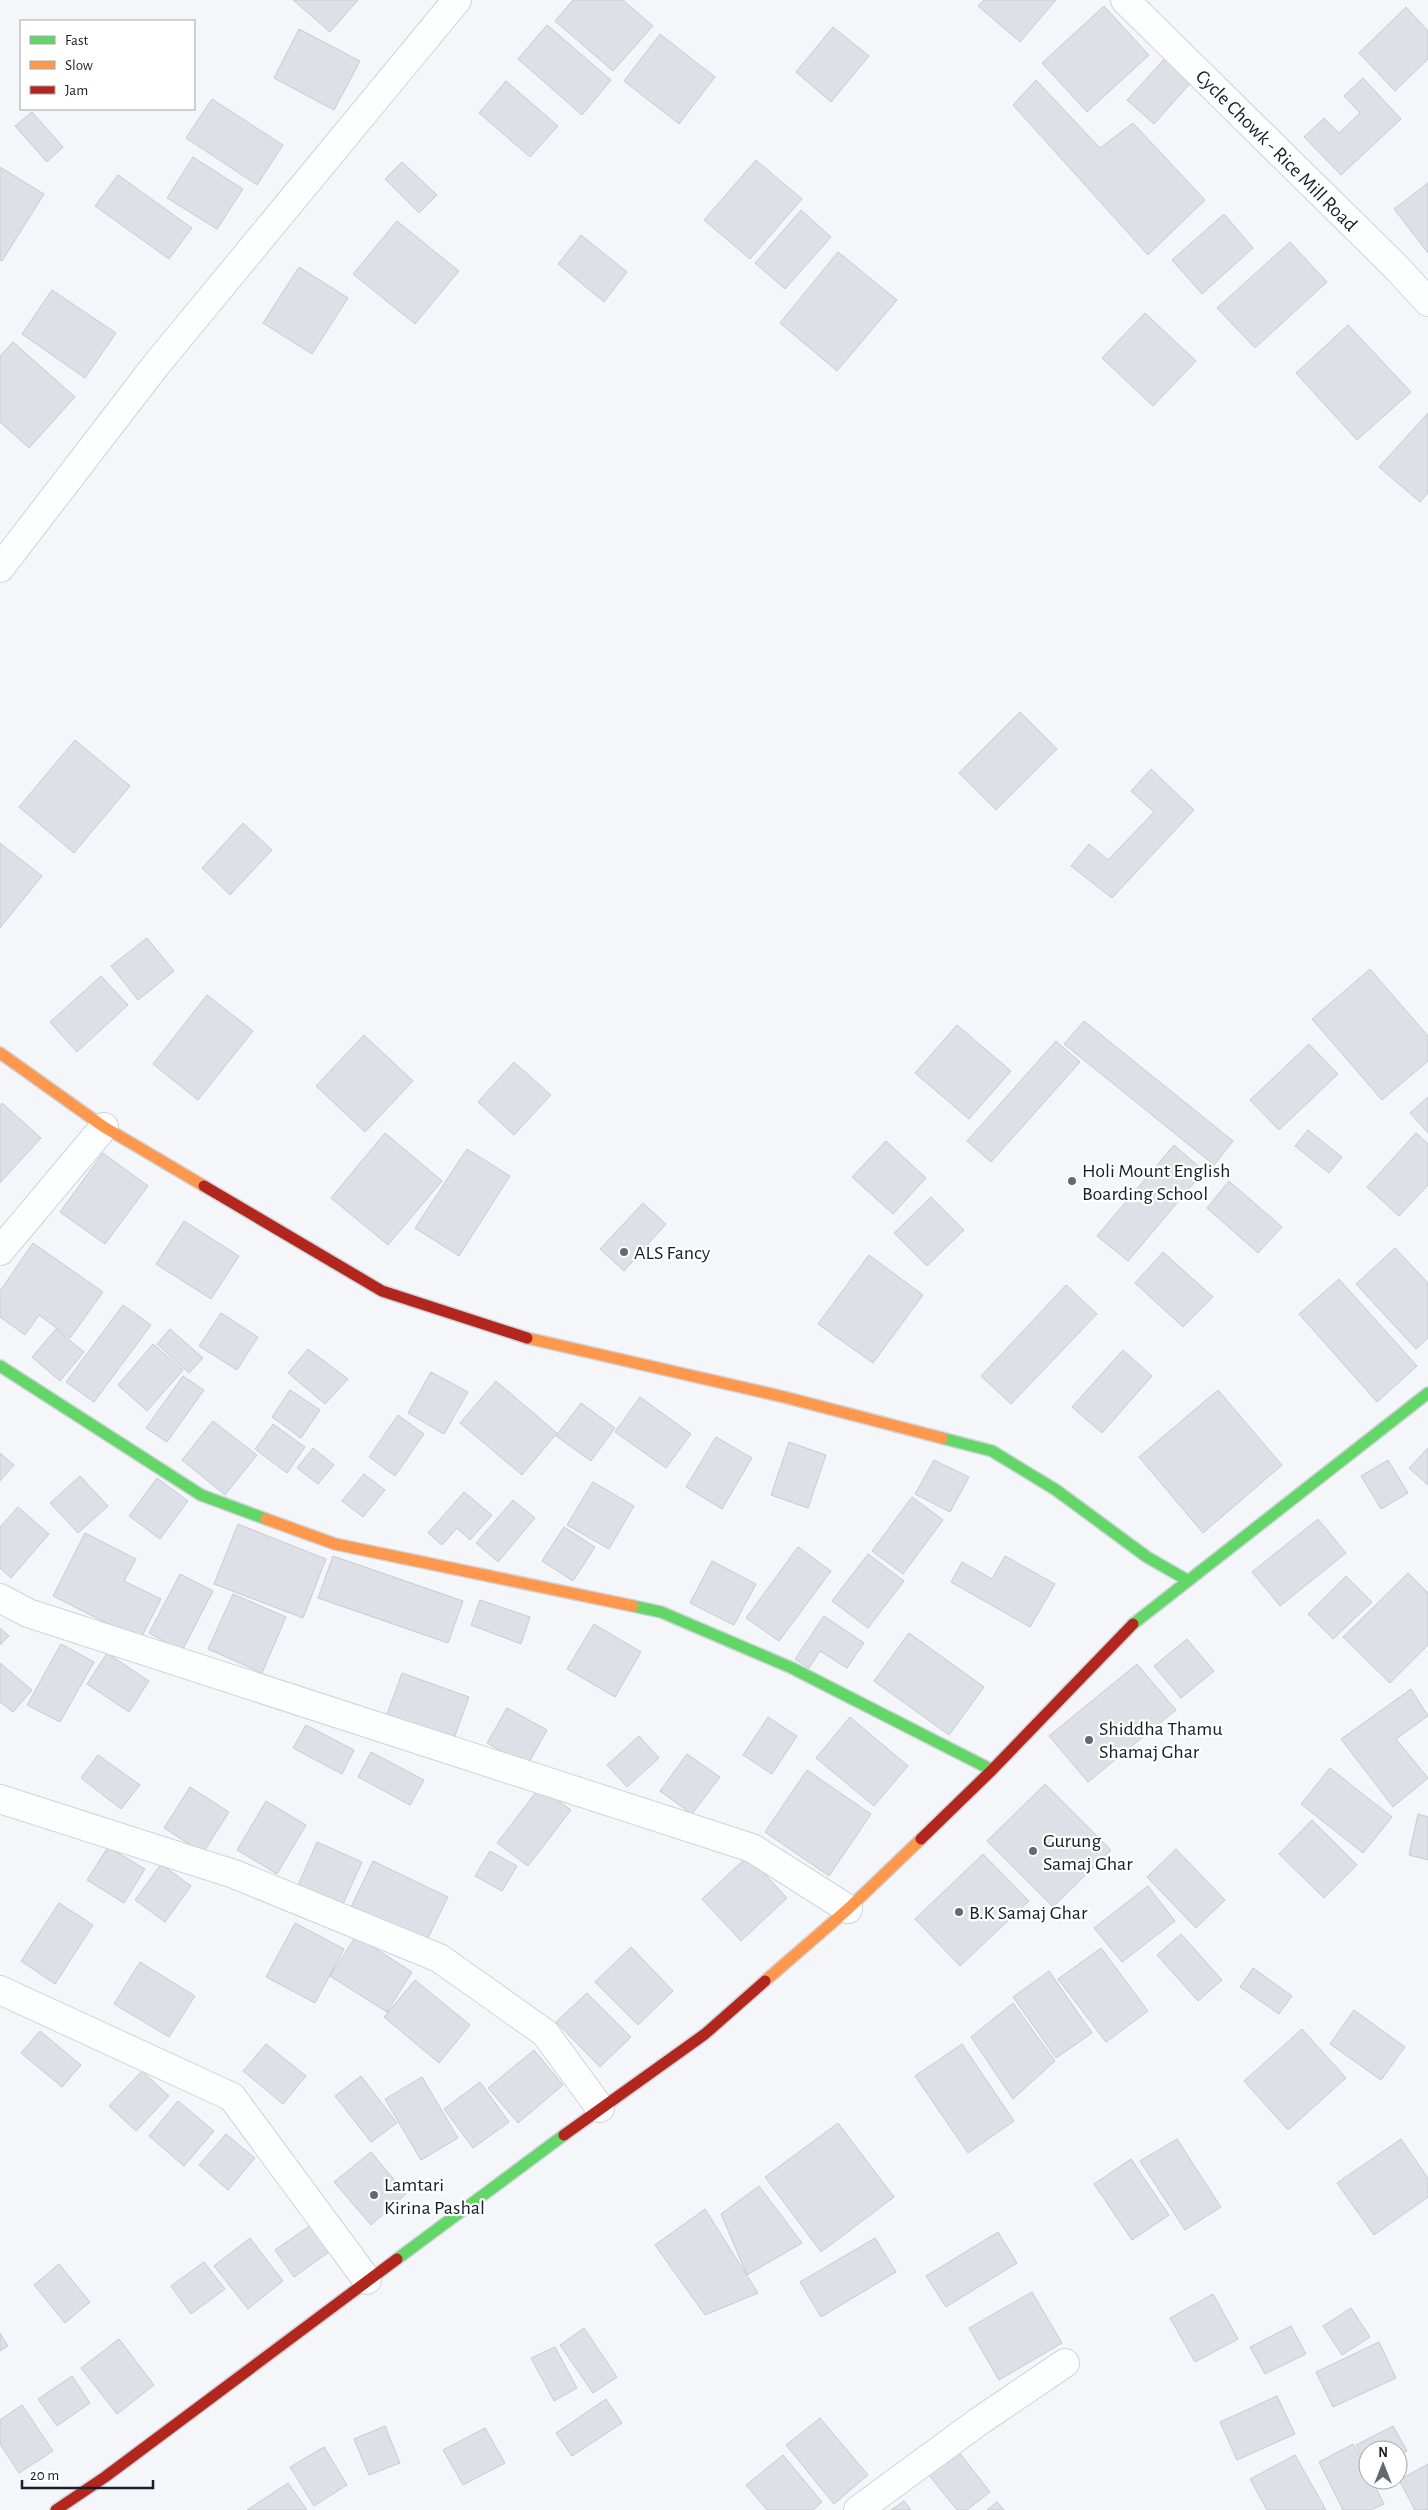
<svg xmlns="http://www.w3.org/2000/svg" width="1428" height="2510" viewBox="0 0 1428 2510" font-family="'Alegreya Sans',sans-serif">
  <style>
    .building { fill: #dee0e8; stroke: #c9cbd2 }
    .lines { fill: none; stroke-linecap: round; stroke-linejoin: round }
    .street-casing { stroke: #cfd4db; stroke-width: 30 }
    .fast-casing { stroke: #cfd4db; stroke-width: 14 }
    .slow-casing { stroke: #cfd4db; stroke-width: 14 }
    .jam-casing { stroke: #cfd4db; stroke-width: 14 }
    .street { stroke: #fdfefe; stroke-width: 28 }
    .fast { stroke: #63d668; stroke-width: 11 }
    .slow { stroke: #ff974d; stroke-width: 11 }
    .jam { stroke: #b3261e; stroke-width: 11 }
    .poi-dot { fill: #646a71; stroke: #fff; stroke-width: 2 }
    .labels { text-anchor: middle; stroke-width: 4.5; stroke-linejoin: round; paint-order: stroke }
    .street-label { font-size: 20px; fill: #161e28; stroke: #fff }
    .poi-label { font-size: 20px; fill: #161e28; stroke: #fff; text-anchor: start }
  </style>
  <rect width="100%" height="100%" fill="#f4f6f9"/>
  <g class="building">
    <polygon points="293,0 358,0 330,32"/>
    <polygon points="573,0 623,0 653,26 613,71 555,21"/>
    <polygon points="984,0 1056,0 1020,42 978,6"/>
    <polygon points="1104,6 1149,55 1087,112 1042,63"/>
    <polygon points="1406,7 1428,31 1428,59 1395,91 1359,53"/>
    <polygon points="547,25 611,80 582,115 518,59"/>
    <polygon points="833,27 869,56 831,102 796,72"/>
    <polygon points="299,29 360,61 334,110 274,78"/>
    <polygon points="660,34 715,77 679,124 624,81"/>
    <polygon points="1168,55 1194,79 1154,124 1127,100"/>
    <polygon points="1363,78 1401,119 1341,175 1304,137 1324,118 1339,133 1360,113 1344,96"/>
    <polygon points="1036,80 1100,148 1133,123 1205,200 1148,255 1013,105"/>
    <polygon points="506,81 558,126 530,157 479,113"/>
    <polygon points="212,99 283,145 257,185 186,138"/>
    <polygon points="32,112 63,147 47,162 15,126"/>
    <polygon points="193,157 243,189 217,229 167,198"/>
    <polygon points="756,160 802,199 750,259 704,220"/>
    <polygon points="402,162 437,195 419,213 385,179"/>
    <polygon points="0,167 44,194 2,261 0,260"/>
    <polygon points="118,175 192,228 169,259 95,206"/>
    <polygon points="1428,183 1428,253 1394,209"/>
    <polygon points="801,210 831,237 785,289 755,263"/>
    <polygon points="1224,214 1253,248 1202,294 1172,260"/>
    <polygon points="397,221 459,271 415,324 353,274"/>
    <polygon points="581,235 627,272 604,302 558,264"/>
    <polygon points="1290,242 1327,282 1255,348 1217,308"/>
    <polygon points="838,252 897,300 837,371 780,323"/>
    <polygon points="299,267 348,298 312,354 263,323"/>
    <polygon points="52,290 116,333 85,378 22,334"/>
    <polygon points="1145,313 1196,361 1153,406 1102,358"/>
    <polygon points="1348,325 1411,392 1357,440 1296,373"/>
    <polygon points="13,342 75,397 29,448 0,422 0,356"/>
    <polygon points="1428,413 1428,493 1420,502 1379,467"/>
    <polygon points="1020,712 1057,749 996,810 959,773"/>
    <polygon points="75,740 130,786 74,853 19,807"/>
    <polygon points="1151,769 1194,810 1112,898 1071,866 1089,844 1108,860 1154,812 1131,791"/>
    <polygon points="243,823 272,850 230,895 202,868"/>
    <polygon points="0,843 42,876 0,928"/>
    <polygon points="147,938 174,971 138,1000 111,966"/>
    <polygon points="1370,969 1428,1036 1428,1061 1382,1100 1312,1019"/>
    <polygon points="101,976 128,1005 77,1052 50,1022"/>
    <polygon points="207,995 253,1031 198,1100 153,1064"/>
    <polygon points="1084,1021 1233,1141 1214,1165 1064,1044"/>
    <polygon points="957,1025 1011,1071 969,1119 915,1073"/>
    <polygon points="364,1035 413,1081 365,1132 316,1086"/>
    <polygon points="1056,1041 1080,1062 991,1162 967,1141"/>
    <polygon points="1309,1044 1338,1074 1279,1130 1250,1100"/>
    <polygon points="514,1062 551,1095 514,1135 478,1102"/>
    <polygon points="1428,1097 1428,1133 1410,1113"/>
    <polygon points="2,1103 41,1138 0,1183 0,1106"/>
    <polygon points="1308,1130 1342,1157 1329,1173 1295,1146"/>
    <polygon points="385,1133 442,1181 388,1245 331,1198"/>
    <polygon points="1416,1133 1428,1144 1428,1185 1399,1216 1367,1187"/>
    <polygon points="886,1141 926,1178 893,1214 852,1177"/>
    <polygon points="1174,1145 1204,1171 1128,1261 1097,1236"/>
    <polygon points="467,1149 510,1176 459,1256 415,1228"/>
    <polygon points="103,1153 148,1186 105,1244 60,1212"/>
    <polygon points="1229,1181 1282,1227 1258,1253 1207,1208"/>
    <polygon points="931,1197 964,1230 927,1266 894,1233"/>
    <polygon points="643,1203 666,1224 624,1271 600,1249"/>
    <polygon points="184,1221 239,1256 211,1299 156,1264"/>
    <polygon points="33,1243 103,1292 70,1338 39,1315 25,1335 0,1317 0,1291"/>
    <polygon points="1395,1248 1428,1283 1428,1338 1416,1349 1356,1284"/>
    <polygon points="1163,1252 1213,1297 1183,1327 1135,1283"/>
    <polygon points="869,1255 923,1295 873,1363 818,1324"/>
    <polygon points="1339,1279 1417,1366 1377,1402 1299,1314"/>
    <polygon points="1066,1285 1097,1314 1011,1404 981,1376"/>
    <polygon points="123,1305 151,1325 94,1402 66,1382"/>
    <polygon points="221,1313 258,1337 237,1370 199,1346"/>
    <polygon points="56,1329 84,1352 60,1381 32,1357"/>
    <polygon points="170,1329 203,1358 189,1373 157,1344"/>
    <polygon points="153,1344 183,1370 147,1411 118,1385"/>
    <polygon points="308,1349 348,1379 325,1404 288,1373"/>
    <polygon points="1123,1350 1152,1376 1102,1433 1072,1407"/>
    <polygon points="431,1372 468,1392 444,1434 408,1413"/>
    <polygon points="183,1376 204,1390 167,1442 146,1428"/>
    <polygon points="496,1381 557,1433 522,1475 460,1423"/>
    <polygon points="290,1390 320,1410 301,1438 272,1417"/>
    <polygon points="1218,1390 1282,1465 1203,1533 1139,1457"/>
    <polygon points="640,1397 691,1434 666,1468 615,1432"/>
    <polygon points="581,1403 615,1428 591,1461 556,1436"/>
    <polygon points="398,1415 424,1434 395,1476 369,1457"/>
    <polygon points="213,1421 257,1455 225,1495 182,1460"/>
    <polygon points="273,1424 305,1447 287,1473 255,1449"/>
    <polygon points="716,1437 752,1458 722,1509 686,1487"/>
    <polygon points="789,1442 826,1455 808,1508 771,1495"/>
    <polygon points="313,1448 334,1465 318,1484 297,1468"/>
    <polygon points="1428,1448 1428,1485 1409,1468"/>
    <polygon points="0,1453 14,1465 0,1481"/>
    <polygon points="934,1460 969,1477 950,1512 915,1494"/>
    <polygon points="1388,1460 1408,1493 1381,1509 1361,1476"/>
    <polygon points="364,1474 385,1490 363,1517 342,1501"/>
    <polygon points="80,1476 108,1506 78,1533 50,1503"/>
    <polygon points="157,1478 188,1501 160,1539 129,1516"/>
    <polygon points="593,1482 634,1506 609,1549 567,1525"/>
    <polygon points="464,1492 492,1515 470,1540 457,1528 442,1545 428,1533"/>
    <polygon points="912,1497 943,1520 903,1574 872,1551"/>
    <polygon points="513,1500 535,1518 498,1562 476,1543"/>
    <polygon points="18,1507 49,1534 11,1578 0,1568 0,1527"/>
    <polygon points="1318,1519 1346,1553 1280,1606 1252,1572"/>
    <polygon points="238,1524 326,1559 303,1618 214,1584"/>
    <polygon points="564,1527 595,1547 573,1581 542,1561"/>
    <polygon points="85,1533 136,1559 124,1581 161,1599 140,1640 53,1596"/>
    <polygon points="798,1547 831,1571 779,1641 746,1618"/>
    <polygon points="868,1554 904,1581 868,1628 832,1601"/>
    <polygon points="333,1556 463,1601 448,1643 318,1598"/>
    <polygon points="1005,1556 1055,1584 1030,1627 951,1582 962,1562 992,1579"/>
    <polygon points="712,1561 756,1584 734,1625 690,1603"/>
    <polygon points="1408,1573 1428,1593 1428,1645 1390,1683 1343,1637"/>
    <polygon points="180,1574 213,1591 182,1651 149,1633"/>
    <polygon points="1346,1576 1372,1602 1333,1639 1308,1614"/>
    <polygon points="233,1594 286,1617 262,1673 208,1649"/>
    <polygon points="480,1600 530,1617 521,1644 471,1625"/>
    <polygon points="824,1616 864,1643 847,1668 820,1651 809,1668 795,1659"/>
    <polygon points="594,1624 641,1652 615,1697 567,1669"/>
    <polygon points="0,1628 9,1636 0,1645"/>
    <polygon points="909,1633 984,1687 949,1735 874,1681"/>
    <polygon points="1187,1639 1214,1671 1181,1698 1154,1666"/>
    <polygon points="61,1644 94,1662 60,1722 27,1705"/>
    <polygon points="107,1653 149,1681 129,1712 87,1684"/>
    <polygon points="0,1663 32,1690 13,1712 0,1702"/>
    <polygon points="1137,1664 1176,1710 1088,1782 1049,1736"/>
    <polygon points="402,1673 469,1697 452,1744 385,1720"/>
    <polygon points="1411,1689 1428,1716 1396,1739 1428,1778 1393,1807 1341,1739"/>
    <polygon points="507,1708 547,1730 527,1766 487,1743"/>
    <polygon points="768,1717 797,1736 772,1774 743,1755"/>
    <polygon points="850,1717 908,1766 874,1806 816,1758"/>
    <polygon points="306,1725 354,1750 342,1774 293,1748"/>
    <polygon points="639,1736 659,1758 627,1787 607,1765"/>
    <polygon points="371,1752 424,1780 410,1805 358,1777"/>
    <polygon points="687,1754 720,1777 692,1814 660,1791"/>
    <polygon points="98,1755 140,1785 121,1809 81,1778"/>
    <polygon points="1330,1768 1392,1817 1363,1853 1301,1804"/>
    <polygon points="807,1770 871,1814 829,1876 765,1832"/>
    <polygon points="1045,1784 1111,1850 1053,1907 987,1841"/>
    <polygon points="190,1787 229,1812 203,1853 164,1828"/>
    <polygon points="540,1787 571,1810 528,1866 497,1843"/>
    <polygon points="266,1801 306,1825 277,1874 237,1850"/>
    <polygon points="1418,1814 1428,1817 1428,1860 1409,1855"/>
    <polygon points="1312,1820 1357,1865 1324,1898 1279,1854"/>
    <polygon points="317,1842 362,1862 343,1904 298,1885"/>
    <polygon points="108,1847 145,1869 124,1903 87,1880"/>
    <polygon points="1176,1849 1225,1900 1196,1928 1147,1877"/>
    <polygon points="490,1851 517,1866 502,1891 475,1876"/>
    <polygon points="983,1854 1029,1901 960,1966 915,1919"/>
    <polygon points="748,1856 787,1898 741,1941 702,1899"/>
    <polygon points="373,1861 448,1897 425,1944 350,1909"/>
    <polygon points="161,1864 191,1886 165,1922 135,1900"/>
    <polygon points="1148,1886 1175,1921 1122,1962 1094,1928"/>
    <polygon points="59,1903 93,1925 55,1984 21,1961"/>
    <polygon points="295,1923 344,1949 315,2003 266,1977"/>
    <polygon points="1181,1934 1222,1980 1198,2001 1157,1955"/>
    <polygon points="356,1936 412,1972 387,2012 330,1976"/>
    <polygon points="631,1947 673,1991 638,2025 595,1982"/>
    <polygon points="1101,1948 1148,2011 1106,2042 1058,1979"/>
    <polygon points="140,1962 195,1996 169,2037 114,2004"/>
    <polygon points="1253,1968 1292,1996 1279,2014 1240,1987"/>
    <polygon points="1049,1971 1092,2033 1056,2058 1013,1997"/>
    <polygon points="415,1980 470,2025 439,2063 384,2017"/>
    <polygon points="587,1993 631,2037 600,2067 556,2022"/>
    <polygon points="1013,2003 1055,2061 1013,2099 971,2037"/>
    <polygon points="1354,2010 1405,2047 1381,2080 1330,2044"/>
    <polygon points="1302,2029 1346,2078 1288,2130 1244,2081"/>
    <polygon points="40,2031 81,2065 62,2087 21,2053"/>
    <polygon points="266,2044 306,2076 283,2104 243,2071"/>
    <polygon points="962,2044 1014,2121 968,2153 915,2076"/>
    <polygon points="534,2050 563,2085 518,2123 488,2088"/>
    <polygon points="142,2071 169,2096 136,2131 109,2106"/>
    <polygon points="361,2076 397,2123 371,2142 335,2096"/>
    <polygon points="422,2077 458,2138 421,2160 385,2099"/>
    <polygon points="480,2082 509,2122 473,2148 444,2109"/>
    <polygon points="178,2101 214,2131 184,2166 149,2136"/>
    <polygon points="838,2123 894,2197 821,2252 765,2177"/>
    <polygon points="226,2134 255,2158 228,2190 199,2165"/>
    <polygon points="1177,2139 1221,2207 1185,2230 1140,2161"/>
    <polygon points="1401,2139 1428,2178 1428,2197 1374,2235 1337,2183"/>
    <polygon points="371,2152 406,2194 371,2225 334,2182"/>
    <polygon points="1131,2159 1169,2215 1132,2240 1094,2184"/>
    <polygon points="759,2186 802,2243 747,2275 721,2214"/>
    <polygon points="705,2209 758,2293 705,2315 655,2245"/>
    <polygon points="318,2220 336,2247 294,2277 275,2250"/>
    <polygon points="998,2232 1017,2263 946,2307 926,2276"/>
    <polygon points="250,2238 283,2281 248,2309 214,2266"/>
    <polygon points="875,2238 896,2272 821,2317 800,2282"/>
    <polygon points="204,2262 225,2289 191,2314 171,2286"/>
    <polygon points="59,2264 90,2302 65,2323 34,2285"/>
    <polygon points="1032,2292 1062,2343 999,2380 969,2328"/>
    <polygon points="1213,2294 1238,2339 1195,2362 1170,2318"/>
    <polygon points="1351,2308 1370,2337 1342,2355 1323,2326"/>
    <polygon points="1291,2326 1306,2354 1265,2374 1250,2347"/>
    <polygon points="584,2328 617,2377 593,2393 560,2345"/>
    <polygon points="0,2333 8,2346 0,2351"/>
    <polygon points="119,2339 154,2385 117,2414 81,2368"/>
    <polygon points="1379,2342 1396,2378 1333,2407 1316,2372"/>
    <polygon points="555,2347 577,2388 554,2401 531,2358"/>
    <polygon points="72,2376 90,2403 57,2426 38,2399"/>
    <polygon points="1277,2396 1295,2434 1237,2460 1220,2422"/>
    <polygon points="606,2399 622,2423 572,2456 556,2433"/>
    <polygon points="22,2405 53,2451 19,2473 0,2444 0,2420"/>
    <polygon points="820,2418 868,2475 834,2504 786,2445"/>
    <polygon points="385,2426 400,2463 369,2475 354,2439"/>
    <polygon points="1393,2426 1407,2451 1398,2456 1398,2450 1368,2450 1368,2469 1356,2445"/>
    <polygon points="485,2428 505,2463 463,2485 443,2450"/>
    <polygon points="1353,2444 1368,2472 1368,2480 1372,2480 1384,2504 1371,2510 1343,2510 1319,2462"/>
    <polygon points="324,2447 347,2485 314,2506 290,2467"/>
    <polygon points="958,2451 990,2492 967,2510 957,2510 928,2474"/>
    <polygon points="783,2455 822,2502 813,2510 767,2510 746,2485"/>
    <polygon points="1295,2455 1326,2510 1267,2510 1250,2479"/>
    <polygon points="1428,2464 1428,2510 1415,2510 1399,2480"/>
    <polygon points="288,2483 307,2510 247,2510"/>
    <polygon points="904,2501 911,2510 891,2510"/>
    <polygon points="997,2502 1004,2510 987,2510"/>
  </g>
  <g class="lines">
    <defs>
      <g id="street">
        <polyline points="1125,0 1397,268 1428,302"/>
        <polyline points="0,568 156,365 457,0"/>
        <polyline points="0,1251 104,1127"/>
        <polyline points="0,1598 28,1613 752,1848 848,1909"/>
        <polyline points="0,1799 234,1874 439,1958 545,2033 600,2108"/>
        <polyline points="0,1990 232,2097 367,2280"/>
        <polyline points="858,2510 978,2422 1065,2363"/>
      </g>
      <g id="fast">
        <polyline points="0,1366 201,1495 266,1519"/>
        <polyline points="942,1438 992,1451 1056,1490 1147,1557 1187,1580"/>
        <polyline points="633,1606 661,1612 792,1668 992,1770"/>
        <polyline points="1133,1624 1428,1393"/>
        <polyline points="397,2259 564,2135"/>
      </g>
      <g id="slow">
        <polyline points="0,1053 104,1127 204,1186"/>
        <polyline points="527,1338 784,1397 942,1438"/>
        <polyline points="266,1519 335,1544 633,1606"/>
        <polyline points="765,1981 848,1909 921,1839"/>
      </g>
      <g id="jam">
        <polyline points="204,1186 382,1291 527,1338"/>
        <polyline points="921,1839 992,1770 1133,1624"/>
        <polyline points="564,2135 705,2034 765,1981"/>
        <polyline points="56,2510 105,2477 397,2259"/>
      </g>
    </defs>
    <use href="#street" class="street-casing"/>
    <use href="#fast" class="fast-casing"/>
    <use href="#slow" class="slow-casing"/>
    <use href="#jam" class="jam-casing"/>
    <use href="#street" class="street"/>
    <use href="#fast" class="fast"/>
    <use href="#slow" class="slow"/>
    <use href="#jam" class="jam"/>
  </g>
  <g class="poi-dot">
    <circle cx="1072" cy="1181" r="5"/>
    <circle cx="624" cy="1252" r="5"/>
    <circle cx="1089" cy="1740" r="5"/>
    <circle cx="1033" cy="1851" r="5"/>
    <circle cx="959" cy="1912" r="5"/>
    <circle cx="374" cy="2195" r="5"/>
  </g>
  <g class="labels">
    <g class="street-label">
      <text transform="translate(1277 150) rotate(45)" y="7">Cycle Chowk - Rice Mill Road</text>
    </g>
    <g class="poi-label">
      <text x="1082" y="1177">Holi Mount English<tspan x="1082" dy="23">Boarding School</tspan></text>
      <text x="634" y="1259">ALS Fancy</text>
      <text x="1099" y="1735">Shiddha Thamu<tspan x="1099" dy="23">Shamaj Ghar</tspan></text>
      <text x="1043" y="1847">Gurung<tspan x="1043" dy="23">Samaj Ghar</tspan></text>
      <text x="969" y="1919">B.K Samaj Ghar</text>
      <text x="384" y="2191">Lamtari<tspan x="384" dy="23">Kirina Pashal</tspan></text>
    </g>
  </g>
  <rect x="20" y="20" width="175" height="90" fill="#ffffff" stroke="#a2a5a9"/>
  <rect x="30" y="36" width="25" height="8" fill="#63d668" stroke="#a2a5a9"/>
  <text x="65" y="45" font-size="15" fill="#161e28">Fast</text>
  <rect x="30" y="61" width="25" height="8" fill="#ff974d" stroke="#a2a5a9"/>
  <text x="65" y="70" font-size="15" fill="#161e28">Slow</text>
  <rect x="30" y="86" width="25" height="8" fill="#b3261e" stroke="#a2a5a9"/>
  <text x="65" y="95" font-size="15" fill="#161e28">Jam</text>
  <g transform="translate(1383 2465)"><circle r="24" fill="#ffffff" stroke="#a2a5a9"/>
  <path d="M0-4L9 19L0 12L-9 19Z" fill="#646a71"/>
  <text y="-8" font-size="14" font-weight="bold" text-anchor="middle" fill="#161e28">N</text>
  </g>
  <path d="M22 2480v8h131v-8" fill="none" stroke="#161e28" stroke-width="2.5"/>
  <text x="30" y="2480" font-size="15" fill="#161e28" stroke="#ffffff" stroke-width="4" paint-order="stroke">20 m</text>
</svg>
